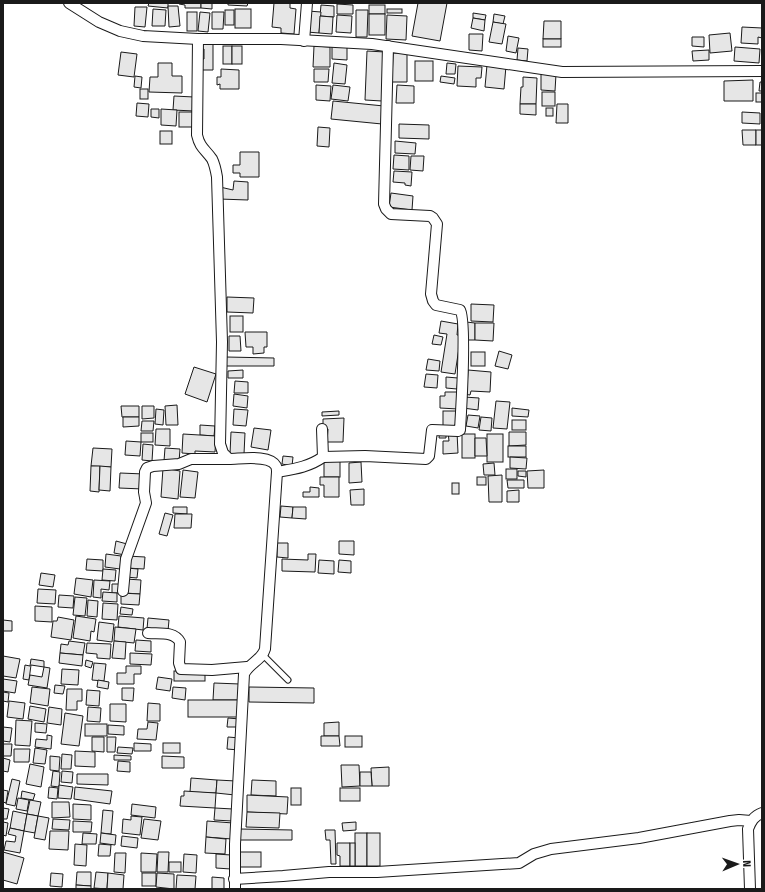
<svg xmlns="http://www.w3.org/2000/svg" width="765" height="892" viewBox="0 0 765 892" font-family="'Fira Sans Condensed',sans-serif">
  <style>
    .building { fill: #e6e6e6; stroke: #1a1a1a }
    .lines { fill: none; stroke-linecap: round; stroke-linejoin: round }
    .service-casing { stroke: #1a1a1a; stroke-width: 7 }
    .minor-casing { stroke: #1a1a1a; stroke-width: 12 }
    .service { stroke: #fff; stroke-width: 5 }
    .minor { stroke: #fff; stroke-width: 10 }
  </style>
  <rect width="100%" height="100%" fill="#fff"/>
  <g class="building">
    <polygon points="149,3 168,3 168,8 148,6"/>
    <polygon points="180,3 201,3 201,8 185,8 185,5 179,4"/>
    <polygon points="201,3 212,3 212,9 201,8"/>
    <polygon points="228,3 248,3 247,6 228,5"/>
    <polygon points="274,3 290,3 290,8 296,9 294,34 281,33 281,28 272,27"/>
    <polygon points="418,3 447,3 440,41 412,36"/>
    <polygon points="337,4 353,5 353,14 337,14"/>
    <polygon points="321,5 334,6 334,17 320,16"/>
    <rect x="369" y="5" width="16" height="9"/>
    <polygon points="168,6 178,6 180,26 169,27"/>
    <polygon points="135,7 147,7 145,27 134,26"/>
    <polygon points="153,9 166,10 165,26 152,26"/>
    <rect x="235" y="9" width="16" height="19"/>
    <rect x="387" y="9" width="15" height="4"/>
    <rect x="225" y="10" width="9" height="15"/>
    <polygon points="356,10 368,10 367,37 356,37"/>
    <polygon points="308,11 321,12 319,33 307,32"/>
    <rect x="187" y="12" width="10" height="19"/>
    <polygon points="200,12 210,13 208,32 198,31"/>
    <polygon points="212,12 224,12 223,29 212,29"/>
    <polygon points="473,13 486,15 485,20 473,18"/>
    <rect x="369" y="14" width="16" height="21"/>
    <polygon points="494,14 505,16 503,24 493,22"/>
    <polygon points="337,15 352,16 351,33 336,32"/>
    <polygon points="387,15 407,16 406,40 386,39"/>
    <polygon points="320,16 333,17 332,34 319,33"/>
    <polygon points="473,18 485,20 484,31 471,28"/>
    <polygon points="544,21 561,21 561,39 543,39"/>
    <polygon points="493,22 506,24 502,44 489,42"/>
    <polygon points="742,27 762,28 762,38 758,37 758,44 741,43"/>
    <polygon points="730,33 732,51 710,53 709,35"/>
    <polygon points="469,34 483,34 482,51 469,50"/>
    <polygon points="508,36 519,38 516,53 506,51"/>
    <polygon points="692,37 704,37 704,47 692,46"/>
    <rect x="543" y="39" width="18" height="8"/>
    <polygon points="213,41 213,70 202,70 202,59 204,59 204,49 202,49 202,43"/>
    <rect x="223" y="46" width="9" height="18"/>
    <rect x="232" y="46" width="10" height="18"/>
    <polygon points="314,46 330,47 330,67 313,67"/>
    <polygon points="332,46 347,47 347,60 332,59"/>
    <polygon points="735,47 760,49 759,63 734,61"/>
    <polygon points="518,48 528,49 527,61 517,60"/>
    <polygon points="709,50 709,60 693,61 692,51"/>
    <polygon points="367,51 385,52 382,101 365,100"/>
    <polygon points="121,52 137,54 134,77 118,75"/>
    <polygon points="393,53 407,53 407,82 392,82"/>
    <rect x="415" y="61" width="18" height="20"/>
    <polygon points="158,63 172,63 172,76 182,76 182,93 149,92 150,77 158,77"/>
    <polygon points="334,63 347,65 345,84 332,83"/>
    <polygon points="447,63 456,64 455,74 446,74"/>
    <polygon points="487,65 506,66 504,89 485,87"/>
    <polygon points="458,66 482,67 481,78 476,78 476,87 457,86"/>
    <polygon points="221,69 239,70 239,89 220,89 220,84 217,85 217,77 221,77"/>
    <polygon points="314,69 329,69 328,82 314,82"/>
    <polygon points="541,73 556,74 555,91 541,90"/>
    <polygon points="135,76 142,77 141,88 134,87"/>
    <polygon points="441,76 455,78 454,84 440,82"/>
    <polygon points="523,77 537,78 536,104 520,104 521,87 523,87"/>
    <polygon points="753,80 753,101 724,101 724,81"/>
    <polygon points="760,82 762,82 762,91 759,91"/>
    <polygon points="316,85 331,86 330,101 316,100"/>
    <polygon points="333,85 350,87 348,101 331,99"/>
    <polygon points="397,85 414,86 414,103 396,103"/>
    <rect x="140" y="89" width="8" height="10"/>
    <rect x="542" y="92" width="13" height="14"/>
    <rect x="756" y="93" width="6" height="9"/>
    <polygon points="174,96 194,97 194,111 173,110"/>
    <polygon points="333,101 384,106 382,124 331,119"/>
    <polygon points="137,103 149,104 148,117 136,116"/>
    <polygon points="520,104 536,104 536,115 520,114"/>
    <polygon points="557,104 568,104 568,123 556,123"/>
    <rect x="546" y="108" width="7" height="8"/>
    <polygon points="151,109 159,109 159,118 151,117"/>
    <polygon points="161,109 177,110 176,126 161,125"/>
    <rect x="179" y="112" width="14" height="15"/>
    <polygon points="742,112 760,113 760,124 742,123"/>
    <polygon points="399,124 429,125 429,139 399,138"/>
    <polygon points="318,127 330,128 329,147 317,146"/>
    <polygon points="742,130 756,130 756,145 743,145"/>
    <rect x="756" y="130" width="6" height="15"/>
    <rect x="160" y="131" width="12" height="13"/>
    <polygon points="395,141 416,143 415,154 395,153"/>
    <polygon points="240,152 259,152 259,177 240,177 240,173 233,173 233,165 240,165"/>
    <polygon points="394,155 409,156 409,170 393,169"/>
    <polygon points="411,156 424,156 423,171 410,170"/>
    <polygon points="394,171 412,172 411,186 405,185 405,183 393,182"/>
    <polygon points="234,181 248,182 248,200 219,199 220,187 233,190"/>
    <polygon points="391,193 413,196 412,210 389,207"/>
    <polygon points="227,297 254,298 253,313 227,312"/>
    <polygon points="471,304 494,305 493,322 471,321"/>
    <rect x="230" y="316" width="13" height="16"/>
    <polygon points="441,321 458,324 457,335 461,335 455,374 441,372 447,334 439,333"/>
    <polygon points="466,322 475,323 475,340 466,340"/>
    <polygon points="475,323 494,323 493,341 475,340"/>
    <polygon points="245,332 267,332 267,347 264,347 264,353 253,354 253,347 246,347"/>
    <polygon points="434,335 443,337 441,345 432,344"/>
    <polygon points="229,336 240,336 241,351 229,351"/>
    <polygon points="499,351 512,355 508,369 495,366"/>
    <rect x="471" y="352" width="14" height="14"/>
    <polygon points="226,357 274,358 274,366 226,366"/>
    <polygon points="428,359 440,361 439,371 426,370"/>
    <polygon points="194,367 216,374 207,402 185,394"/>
    <polygon points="243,370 243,378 228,378 228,371"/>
    <polygon points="468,370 491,372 490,392 471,391 470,395 463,394 467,388"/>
    <polygon points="426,374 438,375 437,388 424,387"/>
    <polygon points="446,377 458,378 457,389 446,388"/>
    <polygon points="235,381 248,382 248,393 234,393"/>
    <polygon points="445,392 458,392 458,409 440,408 440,396 445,396"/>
    <polygon points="234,394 248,396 247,408 233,406"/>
    <polygon points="464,397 479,398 478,410 463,408"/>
    <polygon points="496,401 510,402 507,429 493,428"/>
    <polygon points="177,405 178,425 166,425 165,406"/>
    <polygon points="121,406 139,406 139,417 122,417"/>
    <polygon points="142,406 154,406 154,418 142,419"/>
    <polygon points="512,408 529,410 528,417 512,416"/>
    <polygon points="156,409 164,410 163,425 155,424"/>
    <polygon points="234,409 248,410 246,426 233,425"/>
    <polygon points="339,411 339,415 322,416 322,412"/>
    <rect x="443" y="411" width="15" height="18"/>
    <polygon points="468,415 480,416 478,428 466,426"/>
    <polygon points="123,417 139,417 139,426 123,427"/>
    <polygon points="481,417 492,418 491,431 479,430"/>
    <polygon points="344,418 343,442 327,442 328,429 323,429 323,419"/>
    <rect x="512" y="420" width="14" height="10"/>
    <polygon points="142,421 154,421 153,431 141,431"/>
    <polygon points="200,425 215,426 214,436 200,435"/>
    <polygon points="254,428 271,430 268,450 251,447"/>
    <polygon points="156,429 170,429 170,446 155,445"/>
    <polygon points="440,431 446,432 446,438 439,438"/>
    <polygon points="231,432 245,433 244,454 230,454"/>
    <polygon points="448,432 457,432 458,453 443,454 443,441 449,441"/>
    <polygon points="509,432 526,432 526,445 509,446"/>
    <rect x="141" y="433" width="12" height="9"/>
    <polygon points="183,434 216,436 215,452 195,451 195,454 182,453"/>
    <rect x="462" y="434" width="13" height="24"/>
    <rect x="487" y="434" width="16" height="28"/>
    <polygon points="475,438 486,438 487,456 475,456"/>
    <polygon points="126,441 141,442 140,456 125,455"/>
    <polygon points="143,444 153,445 152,461 142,460"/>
    <rect x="508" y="446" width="18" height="11"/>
    <polygon points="93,448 112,449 111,467 91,466"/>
    <polygon points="165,448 180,449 179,462 164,461"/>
    <polygon points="283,456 293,457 292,466 282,464"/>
    <polygon points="510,457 527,458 526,469 510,468"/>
    <rect x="324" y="459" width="16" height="18"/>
    <polygon points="361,462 362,482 349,483 349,463"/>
    <polygon points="494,463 495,475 484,475 483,464"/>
    <polygon points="91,466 100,466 99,492 90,491"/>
    <polygon points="100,466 111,467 110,491 99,490"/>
    <polygon points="163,468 180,471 178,499 161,497"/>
    <rect x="506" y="469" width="11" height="10"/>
    <polygon points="183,470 198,472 195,498 180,497"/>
    <polygon points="544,470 544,488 528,488 527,471"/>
    <polygon points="518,471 526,471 526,477 518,476"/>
    <polygon points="120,473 144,474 143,489 119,488"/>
    <polygon points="502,475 502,502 489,502 488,476"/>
    <polygon points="320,477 339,477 339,497 324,497 324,485 320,485"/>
    <rect x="477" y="477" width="9" height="8"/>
    <polygon points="507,480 524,480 524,488 508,488"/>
    <rect x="452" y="483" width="7" height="11"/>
    <polygon points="310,487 319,488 319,497 303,497 303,492 310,492"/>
    <polygon points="364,489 364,505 351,505 350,490"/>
    <polygon points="519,490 519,502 507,502 507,491"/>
    <polygon points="281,506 293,507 292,518 280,517"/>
    <polygon points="173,507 187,507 187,514 173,513"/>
    <polygon points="293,507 306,507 306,519 292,518"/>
    <polygon points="165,513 173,515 167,536 159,534"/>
    <polygon points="175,514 192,514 191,528 174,528"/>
    <polygon points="116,541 127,544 125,555 114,553"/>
    <polygon points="339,541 354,541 354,555 339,554"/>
    <polygon points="277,543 288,543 288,558 277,557"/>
    <polygon points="106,554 121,556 120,569 105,567"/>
    <polygon points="308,554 316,554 315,572 282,571 282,559 308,560"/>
    <polygon points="127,556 145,557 144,569 127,568"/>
    <polygon points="87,559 103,560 103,571 86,570"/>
    <polygon points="319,560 334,561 334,574 318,573"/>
    <polygon points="339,560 351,561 351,573 338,572"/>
    <polygon points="127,568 138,569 137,578 126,577"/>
    <polygon points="103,569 116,570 115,581 102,580"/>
    <polygon points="41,573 55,575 53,587 39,585"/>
    <polygon points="76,578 93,580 91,597 74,594"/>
    <polygon points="126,579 141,580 140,594 125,593"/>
    <polygon points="94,580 110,581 109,590 101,589 101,598 93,597"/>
    <polygon points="112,584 122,584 121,593 112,593"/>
    <polygon points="38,589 56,590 55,604 37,603"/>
    <polygon points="103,592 117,593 117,602 102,601"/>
    <polygon points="121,593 140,594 139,605 121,604"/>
    <polygon points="59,595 74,596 73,608 58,607"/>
    <polygon points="75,597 87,598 85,616 73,615"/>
    <polygon points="88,600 98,601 97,617 87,616"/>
    <polygon points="103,603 118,604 117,620 102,619"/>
    <polygon points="35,606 52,607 52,622 35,621"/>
    <polygon points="121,607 133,609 132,615 120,614"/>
    <polygon points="76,616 96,619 94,632 91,631 90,641 73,638"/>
    <polygon points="119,616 144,618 143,630 118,627"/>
    <polygon points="58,617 74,620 71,640 51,637 53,621 57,621"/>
    <polygon points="148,618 169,620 168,631 147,629"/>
    <polygon points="3,620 12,621 12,631 3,631"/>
    <polygon points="99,622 114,624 112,642 97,640"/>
    <polygon points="115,627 136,629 134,643 114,641"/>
    <polygon points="136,640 151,641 151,652 135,651"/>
    <polygon points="69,641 85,643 83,655 60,653 61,644 68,645"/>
    <polygon points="114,641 126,642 125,659 112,658"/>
    <polygon points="87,643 111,644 110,659 97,658 97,654 86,653"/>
    <polygon points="60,653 83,655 82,666 59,663"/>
    <polygon points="130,653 152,654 151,665 130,664"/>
    <polygon points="3,656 20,659 16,678 3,676"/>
    <polygon points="31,659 44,661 44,667 31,665 29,680 23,679 25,665 30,666"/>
    <polygon points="86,660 93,662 91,668 85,666"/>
    <polygon points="94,663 106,664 104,681 92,680"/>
    <polygon points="126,666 141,666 141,674 134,674 134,684 117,684 117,673 126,673"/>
    <polygon points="44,667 50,668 47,688 28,685 30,675 42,677"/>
    <polygon points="62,669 79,670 78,685 61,684"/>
    <rect x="174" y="671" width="31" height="10"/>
    <polygon points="158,677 172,679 170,691 156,689"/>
    <polygon points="3,679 17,681 15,693 3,691"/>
    <polygon points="98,680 109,682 108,689 97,687"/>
    <polygon points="214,683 240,684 240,700 213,700"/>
    <polygon points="55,685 65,686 63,694 54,693"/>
    <polygon points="32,687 50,689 48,706 30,703"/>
    <polygon points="173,687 186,688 185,700 172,698"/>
    <polygon points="249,687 314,688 314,703 249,702"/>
    <polygon points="122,688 134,688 133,701 122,700"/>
    <polygon points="67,689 82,689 82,701 77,701 77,710 66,710"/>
    <polygon points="87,690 100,691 99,706 86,705"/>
    <polygon points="3,692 9,693 8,702 3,701"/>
    <rect x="188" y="700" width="52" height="17"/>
    <polygon points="9,701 25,703 23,719 7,717"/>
    <polygon points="148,703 160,704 160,721 147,721"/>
    <polygon points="110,704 126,704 126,722 110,721"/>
    <polygon points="30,706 46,709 44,722 28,719"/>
    <polygon points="49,707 62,709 61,725 47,723"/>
    <polygon points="88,707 101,708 100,722 87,721"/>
    <polygon points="65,713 83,716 79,746 61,744"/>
    <polygon points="228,718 240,719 240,727 227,727"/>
    <polygon points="16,720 32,721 30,746 15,745"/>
    <polygon points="148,722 158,723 156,740 137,739 138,729 147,729"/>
    <polygon points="339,722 339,736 324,736 324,723"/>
    <polygon points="35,723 47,724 46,733 35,732"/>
    <rect x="85" y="724" width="22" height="12"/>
    <polygon points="108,725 124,726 124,735 108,734"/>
    <polygon points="3,727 12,728 10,742 3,741"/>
    <polygon points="47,735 52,736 51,749 35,747 36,739 47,740"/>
    <polygon points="321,736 339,736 340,746 321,746"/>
    <rect x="345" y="736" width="17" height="11"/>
    <polygon points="92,737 104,737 104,752 92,751"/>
    <polygon points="107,737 116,737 115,752 107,752"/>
    <polygon points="228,737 240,738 239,750 227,749"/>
    <polygon points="134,743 151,744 151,751 134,751"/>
    <rect x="163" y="743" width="17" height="10"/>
    <polygon points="3,744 12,744 11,756 3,756"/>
    <polygon points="118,747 133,748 132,754 117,753"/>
    <polygon points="35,748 47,750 45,764 33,763"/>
    <polygon points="14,749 30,749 29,762 14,762"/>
    <polygon points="75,751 95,752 95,767 75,766"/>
    <polygon points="62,754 72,755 71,769 61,769"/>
    <polygon points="114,755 131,756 131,760 114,760"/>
    <polygon points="50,756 60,757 59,771 50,770"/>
    <polygon points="162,756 184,757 184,768 162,768"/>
    <polygon points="3,758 10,760 8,772 3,771"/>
    <polygon points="118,761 130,762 130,772 117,771"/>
    <polygon points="30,764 44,767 41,787 26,784"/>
    <polygon points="341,765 359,765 360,786 342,787"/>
    <polygon points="389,767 389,786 372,786 371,768"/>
    <polygon points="53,771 60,772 59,787 51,786"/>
    <polygon points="62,771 73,772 72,783 61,782"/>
    <polygon points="360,772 371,772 372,786 360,786"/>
    <polygon points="77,774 108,774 108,785 77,784"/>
    <polygon points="191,778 217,780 216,793 190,792"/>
    <polygon points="12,779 20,781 15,806 6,804"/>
    <polygon points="217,780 236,781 235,795 216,793"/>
    <polygon points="252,780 276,781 276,796 251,795"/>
    <polygon points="59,785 73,787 71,799 58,798"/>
    <polygon points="49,787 58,788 57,799 48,798"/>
    <polygon points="75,787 112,791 110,804 74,799"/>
    <rect x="291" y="788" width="10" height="17"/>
    <rect x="340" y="788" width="20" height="13"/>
    <polygon points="3,790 8,791 6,803 3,802"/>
    <polygon points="22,791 35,794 33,800 21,798"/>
    <polygon points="184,791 216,793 215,808 180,806 181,796 184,796"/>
    <polygon points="247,795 288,797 287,814 247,812"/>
    <polygon points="18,798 29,800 27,811 16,809"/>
    <polygon points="30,800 41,802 38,816 27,814"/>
    <polygon points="52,802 69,802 70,817 52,818"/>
    <polygon points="73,804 91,805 91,820 73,819"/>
    <polygon points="132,804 156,807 155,818 131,815"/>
    <polygon points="3,808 9,809 7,819 3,819"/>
    <polygon points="215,808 233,809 232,821 214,820"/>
    <polygon points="103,810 113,811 111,834 101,833"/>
    <polygon points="13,811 27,814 24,831 10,828"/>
    <polygon points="247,812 280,813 279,828 246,827"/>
    <polygon points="27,814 38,816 35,833 24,831"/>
    <polygon points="38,816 49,818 45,840 34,838"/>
    <polygon points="131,816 142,817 140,835 122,833 123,819 131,820"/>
    <polygon points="53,819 70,820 69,830 52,829"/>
    <polygon points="144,819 161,821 158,840 141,838"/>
    <polygon points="73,821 92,822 91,832 73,832"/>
    <polygon points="207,821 233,823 232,839 206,837"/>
    <polygon points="3,822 8,823 6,836 3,835"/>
    <polygon points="356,822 356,830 343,831 342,823"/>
    <polygon points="10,828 24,831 20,853 4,850 6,841 15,842 16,836 8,834"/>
    <polygon points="240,829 292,830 292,840 240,840"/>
    <polygon points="325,830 335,830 336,864 331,864 330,840 326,840"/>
    <polygon points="50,831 69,831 68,850 49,849"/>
    <polygon points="83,833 97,834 96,844 82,844"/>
    <polygon points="101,833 116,835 115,845 100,843"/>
    <rect x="355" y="833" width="12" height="33"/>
    <rect x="367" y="833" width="13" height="33"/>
    <polygon points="122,836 138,838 137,848 121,846"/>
    <polygon points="206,837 226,839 225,854 205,853"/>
    <polygon points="337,843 350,843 350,866 340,866 340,856 337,855"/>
    <rect x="350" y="843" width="5" height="23"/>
    <polygon points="75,844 87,845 86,866 74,865"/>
    <polygon points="99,844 111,845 110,856 98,856"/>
    <polygon points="3,852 24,858 17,884 3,880"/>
    <polygon points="158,852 169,852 168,872 157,872"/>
    <rect x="238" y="852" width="23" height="15"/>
    <polygon points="115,853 126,853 125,873 114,872"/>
    <polygon points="141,853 157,854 156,872 141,872"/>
    <polygon points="184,854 197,855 196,873 183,872"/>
    <polygon points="216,854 231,855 231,869 216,868"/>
    <rect x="169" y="862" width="12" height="10"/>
    <polygon points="77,872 91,872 91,886 76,885"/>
    <polygon points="96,872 108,873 107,889 94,888"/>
    <polygon points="51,873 63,874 62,887 50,886"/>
    <polygon points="108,873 124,875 123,889 107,889"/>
    <rect x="142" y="873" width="14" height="13"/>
    <polygon points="157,873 174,874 174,889 156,887"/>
    <polygon points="177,875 196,876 195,889 176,889"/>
    <polygon points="212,877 224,878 224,889 212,889"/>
    <polygon points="76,885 91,886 91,889 76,889"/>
  </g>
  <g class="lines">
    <defs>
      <polyline id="service" points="263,655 288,680"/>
      <g id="minor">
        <polyline points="69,3 99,22 120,31 143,36 198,39 281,39 372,44 562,72 762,71"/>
        <path d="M 198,39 L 197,135 C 200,148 205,149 212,159 C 215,165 216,171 217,177 L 222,342 L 220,444 L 223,453 L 229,459 C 241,459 270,454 276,466 C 277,468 277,470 277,472 L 265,649 C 262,660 249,663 244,674 L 235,844 L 235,889"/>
        <polyline points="304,41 307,3"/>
        <path d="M 323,457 L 365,456 L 426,459 L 429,456 L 432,430 L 458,431 L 460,430 C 461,412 467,319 460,310 L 436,305 L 433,301 L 431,294 L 437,224 L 433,218 L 430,216 L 391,214 L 386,209 L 384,204 L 388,46"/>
        <path d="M 277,472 C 294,469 309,467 323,457 L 322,429"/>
        <polyline points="123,591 126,559 146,503 144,492 145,472 147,468 153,466 179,464 191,459 229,459"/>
        <path d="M 148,633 C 159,634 174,631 180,642 L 179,663 L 181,669 L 212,670 L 247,667"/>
        <polyline points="234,879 283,876 329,872 377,872 519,863 534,854 551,849 639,838 730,821 739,820 751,821"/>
        <path d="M 750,889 L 748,829 C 751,821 754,816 762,813"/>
      </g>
    </defs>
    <use href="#service" class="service-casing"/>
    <use href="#minor" class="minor-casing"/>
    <use href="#service" class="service"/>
    <use href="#minor" class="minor"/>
  </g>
  <rect width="765" height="892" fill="none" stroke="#1a1a1a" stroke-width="8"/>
  <g transform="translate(737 864) rotate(88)" stroke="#ffffff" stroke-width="3" paint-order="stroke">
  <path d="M0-3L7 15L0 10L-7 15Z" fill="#1a1a1a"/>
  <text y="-6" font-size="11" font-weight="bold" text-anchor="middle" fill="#1a1a1a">N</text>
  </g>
</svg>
